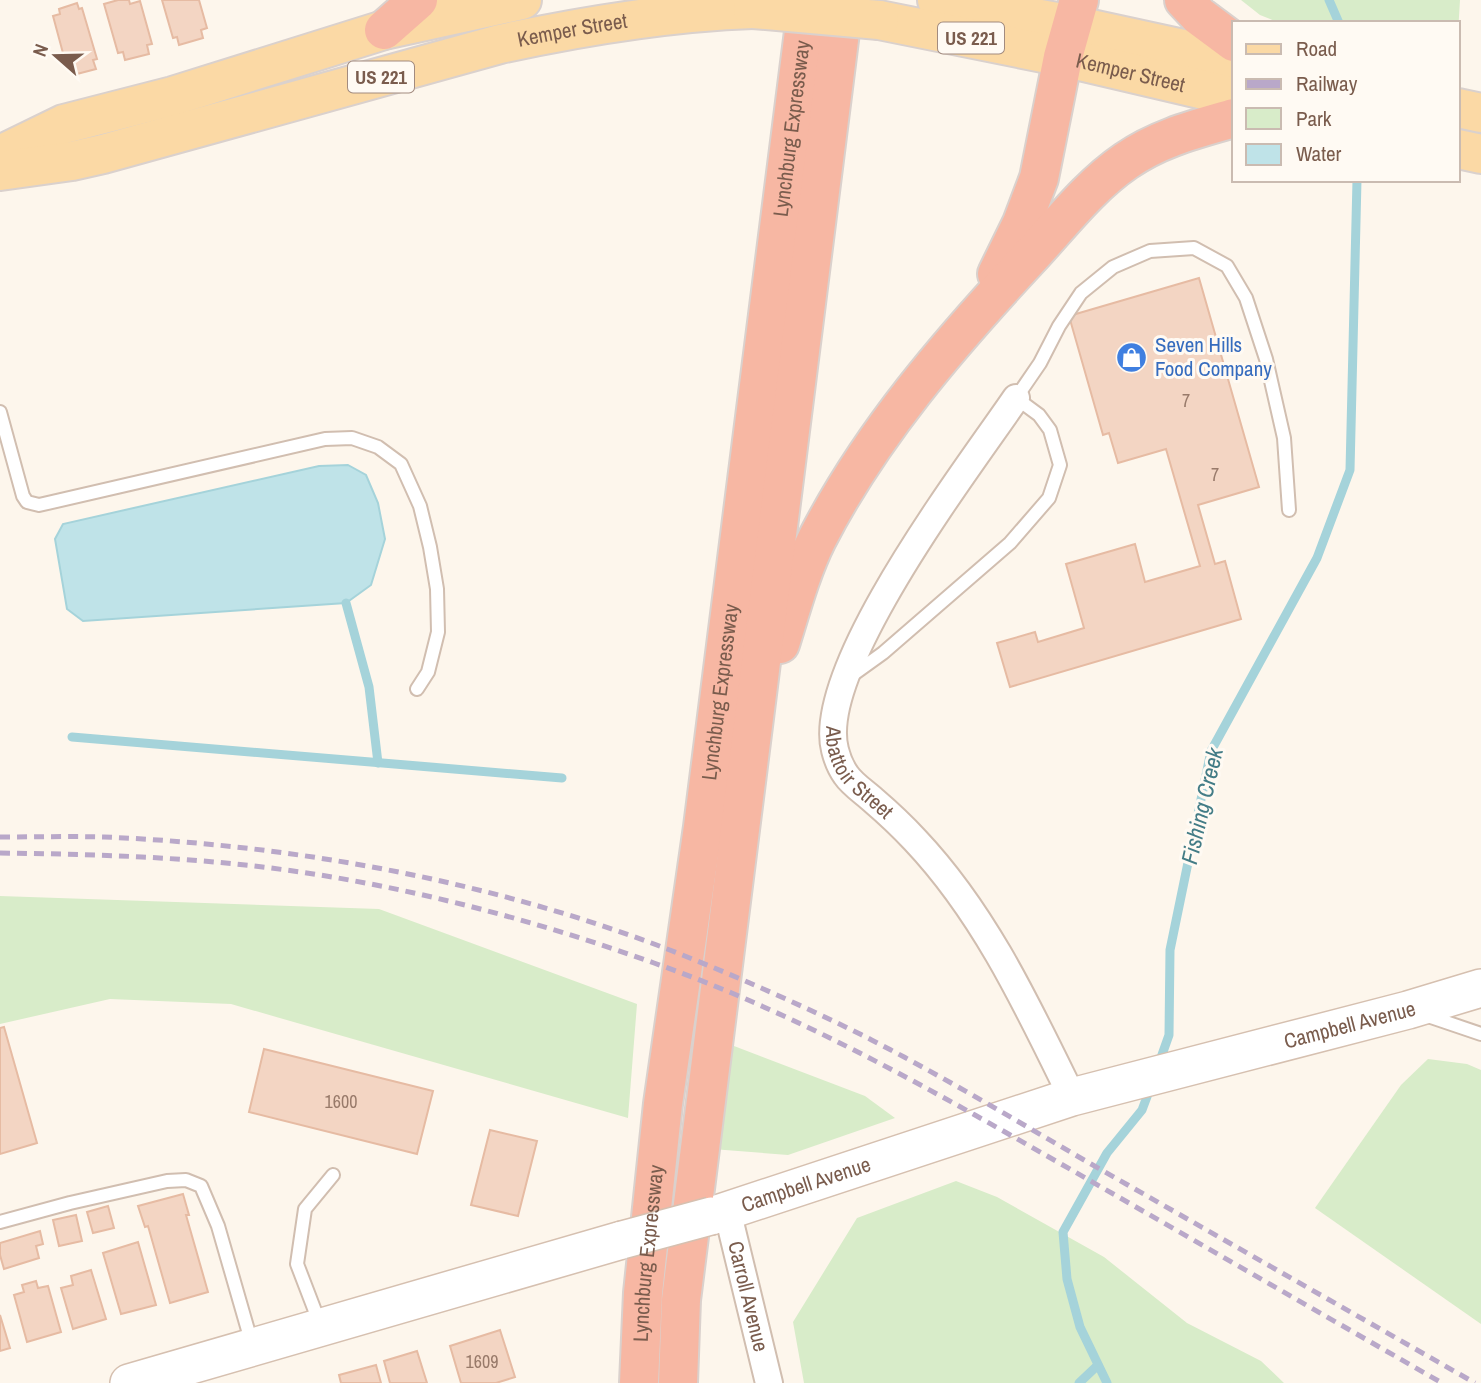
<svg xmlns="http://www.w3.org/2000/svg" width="1481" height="1383" viewBox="0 0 1481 1383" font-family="'Archivo Narrow',sans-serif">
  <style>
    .green { fill: #d8ecc9 }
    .water { fill: #bfe3e8; stroke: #a5d3da; stroke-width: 2 }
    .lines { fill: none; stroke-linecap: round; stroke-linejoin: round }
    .stream { stroke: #a5d3da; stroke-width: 9 }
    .building { fill: #f3d5c3; stroke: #e6bba3; stroke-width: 2 }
    .service-casing { stroke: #d1beb0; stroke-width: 16 }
    .minor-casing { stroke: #d1beb0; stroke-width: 30 }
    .secondary-casing { stroke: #d6c0b0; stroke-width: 40 }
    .primary-casing { stroke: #dad1cd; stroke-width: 42 }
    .motorway-casing { stroke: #dad1cd; stroke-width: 42 }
    .service { stroke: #fff; stroke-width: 12 }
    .minor { stroke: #fff; stroke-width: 26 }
    .secondary { stroke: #fff; stroke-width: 37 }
    .primary { stroke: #fbd9a5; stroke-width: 38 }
    .motorway { stroke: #f7b7a3; stroke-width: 38 }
    .rail { stroke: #b9a8c9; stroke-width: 5; stroke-dasharray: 10 7; stroke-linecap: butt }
    .secondary-bridge-casing { stroke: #d6c0b0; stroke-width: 40; stroke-linecap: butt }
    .primary-bridge-casing { stroke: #dad1cd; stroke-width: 42; stroke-linecap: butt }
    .secondary-bridge { stroke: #fff; stroke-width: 37 }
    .primary-bridge { stroke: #fbd9a5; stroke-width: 38 }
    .labels { text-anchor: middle; stroke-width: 6; stroke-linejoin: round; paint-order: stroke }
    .number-label { font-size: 18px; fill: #987a6a }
    .shield { fill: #fffaf3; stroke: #a28b7f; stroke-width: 2 }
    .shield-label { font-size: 19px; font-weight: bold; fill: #7a5c4d }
    .street-label { font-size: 21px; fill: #7a5c4d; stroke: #fffaf3 }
    .shop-label { font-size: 21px; fill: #366cbe; stroke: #fffaf3; text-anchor: start }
    .water-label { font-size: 23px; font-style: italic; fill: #437c86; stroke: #fffaf3 }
  </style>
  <rect width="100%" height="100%" fill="#fdf6ec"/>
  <g class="green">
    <polygon points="1241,0 1460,0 1458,33 1458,23 1280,23 1260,15"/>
    <polygon points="0,896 379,909 637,1004 628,1118 231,1004 110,999 0,1024"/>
    <polygon points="734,1046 865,1096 895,1118 788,1155 712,1149 724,1071"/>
    <polygon points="1428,1059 1467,1064 1481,1070 1481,1324 1315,1208 1401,1085"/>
    <polygon points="956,1181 997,1197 1104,1257 1187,1323 1261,1361 1284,1383 804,1383 793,1322 857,1218"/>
  </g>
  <polygon class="water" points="348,465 366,475 378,503 385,539 371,585 346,603 83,621 67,609 55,539 63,524 319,466"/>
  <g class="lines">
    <g class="stream">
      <polyline points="1329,0 1339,23"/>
      <polyline points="346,603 369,687 378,763"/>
      <polyline points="72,737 562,778"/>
      <polyline points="1158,1066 1169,1035 1170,950 1211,751 1317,558 1350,470 1357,180"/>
      <polyline points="1079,1383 1098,1365"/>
      <polyline points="1107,1383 1080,1327 1067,1279 1063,1232 1107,1153 1142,1110 1151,1086"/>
    </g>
  </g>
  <g class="building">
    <polygon points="118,0 129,0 130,4 140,1 152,44 147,45 149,54 125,60 123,52 118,53 104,4"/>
    <polygon points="162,0 199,0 207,28 201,30 203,38 179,45 177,37 173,38"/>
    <polygon points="77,3 79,9 82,8 97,59 93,60 96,69 73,75 70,67 67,68 53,16 60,14 59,9"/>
    <polygon points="1199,278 1259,487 1198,505 1215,564 1225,561 1241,619 1010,687 997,643 1035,632 1038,642 1084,628 1066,564 1135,544 1145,582 1200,566 1166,449 1118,463 1109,433 1103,435 1069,316"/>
    <polygon points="4,1027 37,1143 0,1154 0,1028"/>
    <polygon points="264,1049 433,1091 417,1154 249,1112"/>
    <polygon points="490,1130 537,1141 518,1216 471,1205"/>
    <polygon points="183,1194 189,1215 186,1215 208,1292 170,1303 148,1226 145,1227 138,1206"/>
    <polygon points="108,1206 114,1228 93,1233 87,1212"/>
    <polygon points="76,1215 82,1241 59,1246 53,1220"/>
    <polygon points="40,1231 43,1244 36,1246 39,1258 4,1269 0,1255 0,1243"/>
    <polygon points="138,1242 156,1305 121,1314 103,1253"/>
    <polygon points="91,1270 106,1319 73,1329 61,1288 73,1285 71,1276"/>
    <polygon points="36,1281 38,1288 48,1286 61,1332 27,1342 14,1295 24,1292 22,1285"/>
    <polygon points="0,1315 10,1348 0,1351"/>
    <polygon points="500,1330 515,1377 496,1383 461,1383 450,1346"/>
    <polygon points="417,1351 427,1383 390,1383 384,1361"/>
    <polygon points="376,1365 381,1383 341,1383 339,1375"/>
  </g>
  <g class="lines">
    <defs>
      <g id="service">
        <polyline points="0,412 23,496 27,502 39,505 325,439 352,438 378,447 401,464 420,506 430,547 437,589 438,632 428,672 417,689"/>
        <polyline points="851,676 883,653 1010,543 1049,498 1060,465 1050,430 1039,415 1016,398 1040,363 1059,326 1081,293 1113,267 1150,251 1194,248 1227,266 1246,298 1266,359 1284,438 1289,510"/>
        <polyline points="1425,1015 1481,1034"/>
        <polyline points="0,1222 70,1203 167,1181 186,1180 201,1186 218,1226 252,1344"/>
        <polyline points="320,1324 297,1264 305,1209 333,1175"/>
      </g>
      <g id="minor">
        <path id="s1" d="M 1016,398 C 969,467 814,669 835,750 C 837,758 841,768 846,775 C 852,784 864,792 873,800 C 887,812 902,826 915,840 C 985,914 1028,1007 1072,1097"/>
        <path id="s2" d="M 727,1210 L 769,1383"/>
      </g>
      <g id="secondary">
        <path id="s3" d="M 711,1216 L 1072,1097 L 1408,1010 L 1481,988"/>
        <polyline points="129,1383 622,1240"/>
      </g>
      <g id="primary">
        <polyline points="937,0 1073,25 1234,60"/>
        <path id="s4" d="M 879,20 L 1063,57 L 1234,97"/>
        <polyline points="1458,108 1481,113"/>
        <polyline points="1458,149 1481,154"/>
        <polyline points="0,155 64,124 173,96 384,30 522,0"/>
        <path id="s5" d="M 0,171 L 72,161 L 103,154 L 500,44 C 583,26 668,12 753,9"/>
      </g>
      <g id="motorway">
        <polyline points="1184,0 1199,16 1234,42"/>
        <polyline points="384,30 418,0"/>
        <polyline points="997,274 1022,223 1039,178 1063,57 1079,0"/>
        <path d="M 780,644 C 791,609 801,571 817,539 C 871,434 949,344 1028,259 C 1059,226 1088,187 1126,161 C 1159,138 1196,129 1234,118"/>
        <path id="s6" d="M 639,1383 L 643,1293 L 663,1104 L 703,827 L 808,0"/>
        <polyline points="678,1383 681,1300 844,0"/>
      </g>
    </defs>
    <use href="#service" class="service-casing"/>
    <use href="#minor" class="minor-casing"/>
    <use href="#secondary" class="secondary-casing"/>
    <use href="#primary" class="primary-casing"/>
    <use href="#motorway" class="motorway-casing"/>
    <use href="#service" class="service"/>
    <use href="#minor" class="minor"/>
    <use href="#secondary" class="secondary"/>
    <use href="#primary" class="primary"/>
    <use href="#motorway" class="motorway"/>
    <g class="rail">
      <path d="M 0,837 C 35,837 70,836 104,837 C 293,845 485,880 662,947 C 729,973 795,1002 860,1034 C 939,1074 1015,1120 1091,1164 C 1219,1237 1347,1310 1475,1383"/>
      <path d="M 0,853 C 78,854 157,856 235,864 C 377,878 520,915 654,963 C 802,1015 939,1094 1075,1172 C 1197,1242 1320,1313 1442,1383"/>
    </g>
    <defs>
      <polyline id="secondary-bridge" points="622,1240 711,1216"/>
      <polyline id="primary-bridge" points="753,9 879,20"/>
    </defs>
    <use href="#secondary-bridge" class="secondary-bridge-casing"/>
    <use href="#primary-bridge" class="primary-bridge-casing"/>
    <use href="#secondary-bridge" class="secondary-bridge"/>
    <use href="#primary-bridge" class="primary-bridge"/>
  </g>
  <defs>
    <symbol id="shop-disc" viewBox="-11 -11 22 22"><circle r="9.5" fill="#3f7fe0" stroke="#fffaf3"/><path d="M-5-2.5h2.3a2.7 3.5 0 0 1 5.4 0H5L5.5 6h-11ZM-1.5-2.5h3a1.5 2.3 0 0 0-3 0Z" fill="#fff"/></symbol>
  </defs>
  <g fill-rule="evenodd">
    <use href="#shop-disc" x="1114" y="340" width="35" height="35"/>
  </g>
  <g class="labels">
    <g class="number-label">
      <text x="1186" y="407">7</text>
      <text x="1215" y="481">7</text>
      <text x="341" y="1108">1600</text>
      <text x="482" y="1368">1609</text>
    </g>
    <g class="shield">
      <rect x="938" y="22.5" width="66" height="31" rx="5"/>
      <rect x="348" y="61.5" width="66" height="31" rx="5"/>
    </g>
    <g class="shield-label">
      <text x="971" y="45">US 221</text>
      <text x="381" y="84">US 221</text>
    </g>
    <g class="street-label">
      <text dy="7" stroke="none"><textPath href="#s5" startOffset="590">Kemper Street</textPath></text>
      <text dy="7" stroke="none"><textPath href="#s4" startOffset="257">Kemper Street</textPath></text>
      <text dy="7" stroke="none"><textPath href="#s6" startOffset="1264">Lynchburg Expressway</textPath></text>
      <text dy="7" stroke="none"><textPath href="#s6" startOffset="696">Lynchburg Expressway</textPath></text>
      <text dy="7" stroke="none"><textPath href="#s1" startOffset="434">Abattoir Street</textPath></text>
      <text dy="7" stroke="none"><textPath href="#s3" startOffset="667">Campbell Avenue</textPath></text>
      <text dy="7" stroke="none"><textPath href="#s3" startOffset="100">Campbell Avenue</textPath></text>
      <text dy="7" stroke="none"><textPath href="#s6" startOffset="130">Lynchburg Expressway</textPath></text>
      <text dy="7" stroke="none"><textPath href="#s2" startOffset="89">Carroll Avenue</textPath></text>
    </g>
    <g class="shop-label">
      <text x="1155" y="352">Seven Hills<tspan x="1155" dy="24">Food Company</tspan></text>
    </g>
    <g class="water-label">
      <text transform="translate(1202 806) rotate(-77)" y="8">Fishing Creek</text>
    </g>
  </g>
  <rect x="1232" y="21" width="228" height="161" fill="#fffaf3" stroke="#cabbb1" stroke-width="2"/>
  <rect x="1246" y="44" width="35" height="10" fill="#fbd9a5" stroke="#cabbb1" stroke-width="2"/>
  <text x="1296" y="56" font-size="21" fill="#7a5c4d">Road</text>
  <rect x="1246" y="79" width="35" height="10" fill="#b9a8c9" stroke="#cabbb1" stroke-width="2"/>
  <text x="1296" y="91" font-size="21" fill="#7a5c4d">Railway</text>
  <rect x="1246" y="108" width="35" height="21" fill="#d8ecc9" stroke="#cabbb1" stroke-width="2"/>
  <text x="1296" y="126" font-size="21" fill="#7a5c4d">Park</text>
  <rect x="1246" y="144" width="35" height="21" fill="#bfe3e8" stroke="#cabbb1" stroke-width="2"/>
  <text x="1296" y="161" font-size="21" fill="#7a5c4d">Water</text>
  <g transform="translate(56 56) rotate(290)" stroke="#fffaf3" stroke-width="5" paint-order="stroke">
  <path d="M0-5L12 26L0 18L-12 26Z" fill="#7a5c4d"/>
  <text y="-10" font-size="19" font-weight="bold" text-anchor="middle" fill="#7a5c4d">N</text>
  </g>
</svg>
